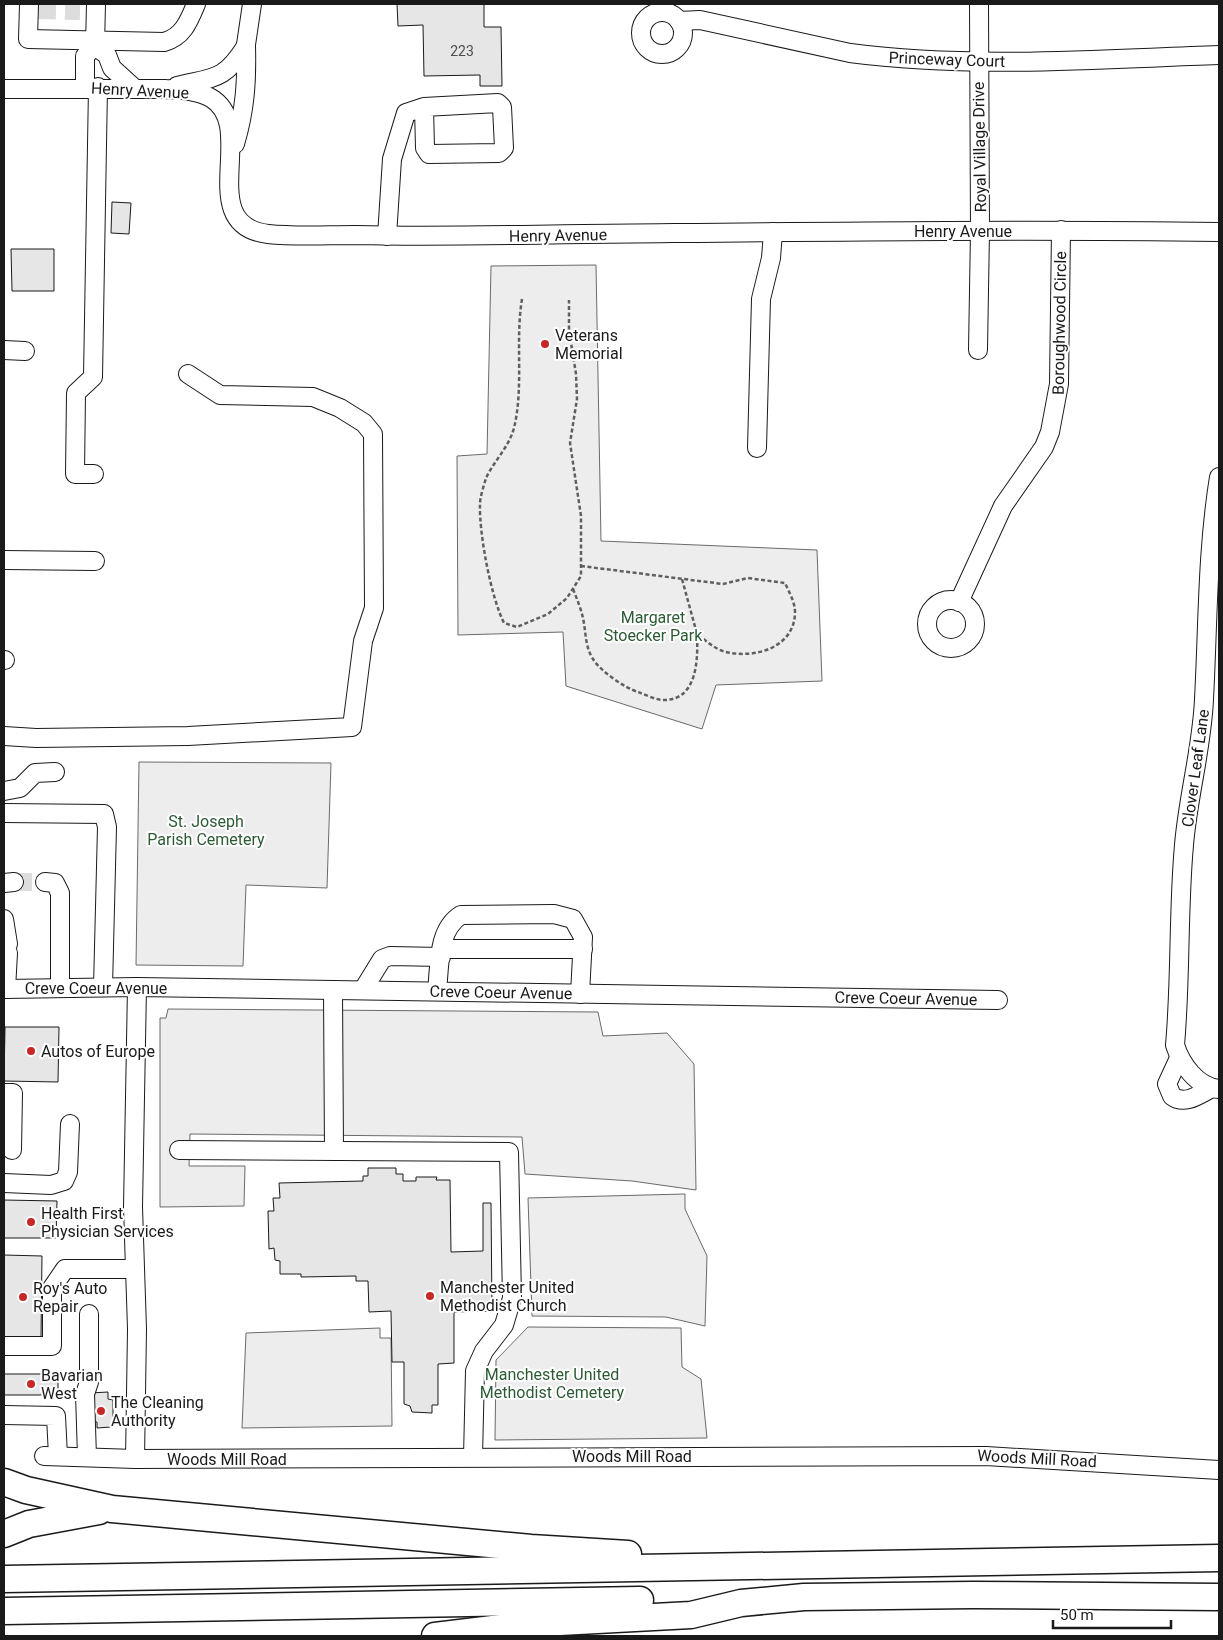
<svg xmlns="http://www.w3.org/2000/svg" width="1223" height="1640" viewBox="0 0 1223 1640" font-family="Roboto,sans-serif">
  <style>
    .built { fill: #ededed; stroke: #6a6a6a }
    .building { fill: #e6e6e6; stroke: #1a1a1a }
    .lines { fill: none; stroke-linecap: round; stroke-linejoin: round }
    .minor-tunnel { stroke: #ddd; stroke-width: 18; stroke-dasharray: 18 9; stroke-linecap: butt }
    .minor-casing { stroke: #1a1a1a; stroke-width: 20 }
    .highway-casing { stroke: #1a1a1a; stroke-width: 29 }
    .path { stroke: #5f5f5f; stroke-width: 2.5; stroke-dasharray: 4 2.5; stroke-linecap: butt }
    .minor { stroke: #fff; stroke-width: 18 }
    .highway { stroke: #fff; stroke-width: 26 }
    .poi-dot { fill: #c62828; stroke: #fff; stroke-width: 2 }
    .labels { text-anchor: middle; stroke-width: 4; stroke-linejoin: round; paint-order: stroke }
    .number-label { font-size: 14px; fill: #4d4d4d }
    .street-label { font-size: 16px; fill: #1a1a1a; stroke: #fff }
    .poi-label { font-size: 16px; fill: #1a1a1a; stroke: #fff; text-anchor: start }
    .park-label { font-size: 16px; fill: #2b5a34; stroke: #fff }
  </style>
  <rect width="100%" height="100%" fill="#fff"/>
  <g class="built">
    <polygon points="596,265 601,541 817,550 822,681 716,685 702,729 566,686 563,632 458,635 457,456 487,454 491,266"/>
    <polygon points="139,762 331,763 327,888 246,885 243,966 136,965"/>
    <polygon points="168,1009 598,1012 603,1036 667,1033 694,1064 696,1190 632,1181 525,1174 522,1137 190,1134 189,1166 245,1166 244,1206 160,1207 160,1018 166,1018"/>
    <polygon points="685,1194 685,1209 707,1256 705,1326 666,1317 532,1316 528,1198"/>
    <polygon points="528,1327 681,1328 682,1367 701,1379 707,1438 495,1440 496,1360"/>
    <polygon points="380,1328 380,1338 391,1338 392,1426 242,1428 246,1333"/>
  </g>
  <g class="building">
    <polygon points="397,4 484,4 484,27 501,27 502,86 480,86 480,75 424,76 423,25 398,26"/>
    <polygon points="112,202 131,203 129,234 111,233"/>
    <polygon points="11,249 54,249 54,291 12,291"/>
    <polygon points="5,1027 59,1027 58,1082 4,1081"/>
    <polygon points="368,1168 396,1168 396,1174 403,1174 403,1181 416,1181 416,1177 437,1177 436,1180 450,1180 451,1252 483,1251 483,1203 491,1203 492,1311 454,1312 454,1363 438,1364 438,1405 432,1405 432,1413 412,1412 410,1406 404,1404 404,1362 392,1362 391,1311 369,1312 368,1281 356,1281 356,1276 301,1277 301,1274 280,1274 280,1261 275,1260 274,1248 269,1249 268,1211 274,1211 273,1198 280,1198 279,1183 363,1181 363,1176 368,1176"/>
    <polygon points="4,1200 57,1201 56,1238 4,1238"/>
    <polygon points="4,1255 42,1256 41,1339 4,1338"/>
    <rect x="4" y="1374" width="54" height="21"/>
    <polygon points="108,1392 108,1399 113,1400 113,1422 111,1427 97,1428 97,1422 90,1422 90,1393"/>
  </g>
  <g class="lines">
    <g class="minor-tunnel">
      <polyline points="38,10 80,11"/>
      <polyline points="14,882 45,882"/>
    </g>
    <defs>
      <g id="minor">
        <path d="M 29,4 L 28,39 L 164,42 C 183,37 189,21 196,4"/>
        <circle cx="662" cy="33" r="21"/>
        <path d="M 679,21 L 700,20 L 850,53 C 972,69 1097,59 1219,55"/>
        <polyline points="95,46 107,55 112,68 134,88"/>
        <polyline points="244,58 252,4"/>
        <path d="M 177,86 C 214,77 224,81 246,46"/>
        <polyline points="85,88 85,56 95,46 96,4"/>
        <path d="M 4,89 L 165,89 C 180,90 197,90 211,98 C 259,126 193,225 268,234 C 296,237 327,235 355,235 C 431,237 507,235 583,234 C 795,232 1007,229 1219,232"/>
        <path d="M 235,144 C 245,110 247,82 246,46"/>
        <polyline points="387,236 392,159 406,113 424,107 498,103 502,107 504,148 499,153 429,154 425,148 424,107"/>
        <polyline points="4,350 25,351"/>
        <polyline points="978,350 980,231 979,4"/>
        <polyline points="757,448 761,299 771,258 773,232"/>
        <polyline points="94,474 75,474 76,393 93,377 98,87"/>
        <path d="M 1219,477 C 1207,551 1208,625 1204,699 C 1202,748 1188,796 1184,845 C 1178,911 1181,978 1175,1045 C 1181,1064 1197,1087 1219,1089"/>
        <polyline points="4,560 95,561"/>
        <circle cx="951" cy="624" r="24"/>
        <polyline points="959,602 1003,506 1044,447 1050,432 1059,384 1061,230"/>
        <polyline points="4,660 5,660"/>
        <polyline points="4,736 36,738 188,736 352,727 363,641 374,608 373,434 364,423 340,408 313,397 220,395 188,374"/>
        <polyline points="4,791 20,788 35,773 55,772"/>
        <polyline points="4,813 104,814 107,827 103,987"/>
        <polyline points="45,882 55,883 60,893 60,987"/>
        <polyline points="4,883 14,882"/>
        <polyline points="4,919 8,944"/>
        <polyline points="442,949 583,949"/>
        <polyline points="4,989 137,987 998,1000"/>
        <polyline points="6,989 8,953"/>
        <polyline points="333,990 334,1151"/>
        <polyline points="363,990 382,959 390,956 441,957"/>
        <path d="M 437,991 C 440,965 437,930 461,915 L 554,914 L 573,919 L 583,937 L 580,994"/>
        <path d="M 1179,1058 L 1167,1084 L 1172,1096 C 1185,1106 1200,1094 1212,1088"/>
        <polyline points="4,1093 13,1093 12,1150"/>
        <polyline points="179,1150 509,1152 512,1298 504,1325 484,1351 475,1371 473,1457"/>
        <polyline points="4,1183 51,1185 64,1181 68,1172 70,1124"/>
        <polyline points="4,1346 52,1346 52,1288 65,1269 134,1269"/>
        <polyline points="4,1415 56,1416 58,1456"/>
        <polyline points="44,1456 135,1459 986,1456 1219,1470"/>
        <polyline points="87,1457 85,1394 89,1382 89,1314"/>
        <polyline points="135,1459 137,1329 133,1207 137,987"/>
      </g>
      <g id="highway">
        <polyline points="4,1482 26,1490 112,1509 531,1548 628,1554"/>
        <polyline points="4,1534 29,1524 99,1511"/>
        <polyline points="4,1579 1219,1558"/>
        <polyline points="4,1611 640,1600"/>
        <polyline points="435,1636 541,1623 691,1615 741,1603 804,1597 972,1595 1219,1597"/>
      </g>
    </defs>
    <use href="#minor" class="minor-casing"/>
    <use href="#highway" class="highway-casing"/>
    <g class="path">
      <path d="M 522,299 C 515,341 524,387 514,428 C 509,447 494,461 486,478 C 484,485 480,497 480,504 C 479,534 491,597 504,623 L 517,627 L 548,614 L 567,598 L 581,576 L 581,516 L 570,443 L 577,399 L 576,374 L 569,330 L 569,300"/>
      <path d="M 581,566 L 723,584 L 748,578 L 785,583 C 789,592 795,602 795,612 C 795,647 756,659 726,652 C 716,650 705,640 697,634 L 682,579"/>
      <path d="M 573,589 C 577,599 581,609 583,618 C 586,632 585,647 593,659 C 600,671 625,688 638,692 C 646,695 656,700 664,700 C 698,700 698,658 697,634"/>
    </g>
    <use href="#minor" class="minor"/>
    <use href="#highway" class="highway"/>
  </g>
  <g class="poi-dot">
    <circle cx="545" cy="344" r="5"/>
    <circle cx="31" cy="1051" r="5"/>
    <circle cx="31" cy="1222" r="5"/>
    <circle cx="430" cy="1296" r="5"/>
    <circle cx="23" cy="1297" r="5"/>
    <circle cx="31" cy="1384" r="5"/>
    <circle cx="101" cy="1411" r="5"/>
  </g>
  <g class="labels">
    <g class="number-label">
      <text x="462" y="56">223</text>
    </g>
    <g class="street-label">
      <text transform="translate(947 59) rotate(2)" y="6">Princeway Court</text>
      <text transform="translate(140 90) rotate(3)" y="6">Henry Avenue</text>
      <text transform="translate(979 147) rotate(-91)" y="6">Royal Village Drive</text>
      <text x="963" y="237">Henry Avenue</text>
      <text transform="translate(558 235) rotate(-1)" y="6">Henry Avenue</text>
      <text transform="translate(1059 323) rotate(-89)" y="6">Boroughwood Circle</text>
      <text transform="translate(1195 768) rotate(-82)" y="6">Clover Leaf Lane</text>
      <text x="96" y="994">Creve Coeur Avenue</text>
      <text transform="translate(501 992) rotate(1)" y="6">Creve Coeur Avenue</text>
      <text transform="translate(906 998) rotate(1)" y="6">Creve Coeur Avenue</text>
      <text x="632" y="1462">Woods Mill Road</text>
      <text transform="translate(1037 1458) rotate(3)" y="6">Woods Mill Road</text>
      <text x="227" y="1465">Woods Mill Road</text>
    </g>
    <g class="poi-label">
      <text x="555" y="341">Veterans<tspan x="555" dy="18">Memorial</tspan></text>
      <text x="41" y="1057">Autos of Europe</text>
      <text x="41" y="1219">Health First<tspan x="41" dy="18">Physician Services</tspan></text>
      <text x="440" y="1293">Manchester United<tspan x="440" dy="18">Methodist Church</tspan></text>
      <text x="33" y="1294">Roy's Auto<tspan x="33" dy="18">Repair</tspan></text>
      <text x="41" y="1381">Bavarian<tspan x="41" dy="18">West</tspan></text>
      <text x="111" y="1408">The Cleaning<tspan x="111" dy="18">Authority</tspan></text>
    </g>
    <g class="park-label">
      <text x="653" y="623">Margaret<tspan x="653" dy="18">Stoecker Park</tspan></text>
      <text x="206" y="827">St. Joseph<tspan x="206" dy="18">Parish Cemetery</tspan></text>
      <text x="552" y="1380">Manchester United<tspan x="552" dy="18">Methodist Cemetery</tspan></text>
    </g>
  </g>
  <rect width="1223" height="1640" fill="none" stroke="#1a1a1a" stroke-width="10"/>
  <path d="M1053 1620v8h118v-8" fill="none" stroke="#1a1a1a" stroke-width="2.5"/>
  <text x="1060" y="1620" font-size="15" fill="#1a1a1a" stroke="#ffffff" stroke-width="4" paint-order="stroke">50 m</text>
</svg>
